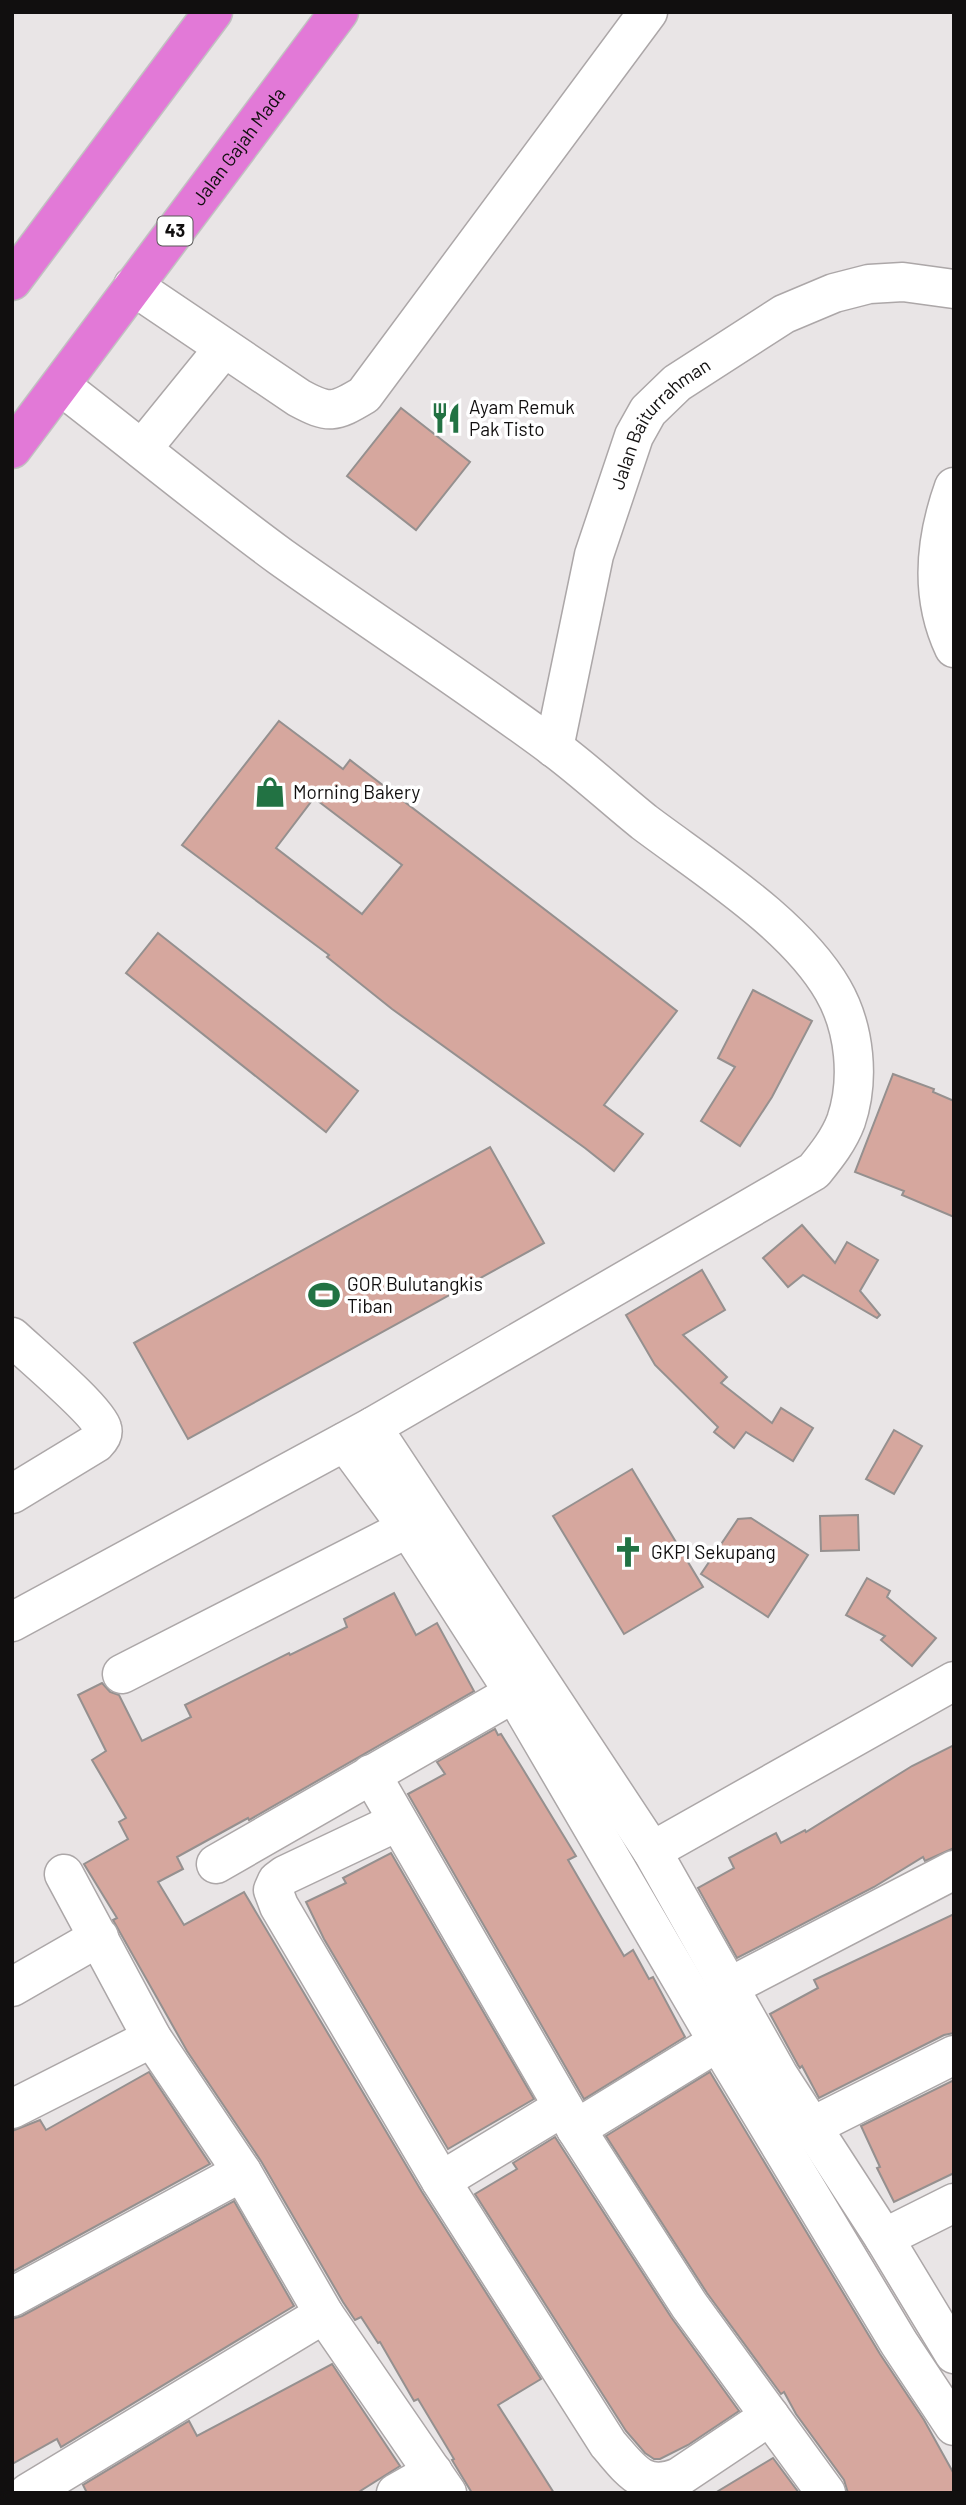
<svg xmlns="http://www.w3.org/2000/svg" width="966" height="2505" viewBox="0 0 966 2505" font-family="Barlow,sans-serif">
  <style>
    .building { fill: #d6a79e; stroke: #95908f; stroke-width: 2; fill-rule: evenodd }
    .lines { fill: none; stroke-linecap: round; stroke-linejoin: round }
    .minor-casing { stroke: #aca7a8; stroke-width: 41 }
    .highway-casing { stroke: #c1c1c1; stroke-width: 41 }
    .minor { stroke: #fff; stroke-width: 38 }
    .highway { stroke: #e279d7; stroke-width: 38 }
    .labels { text-anchor: middle; stroke-width: 7; stroke-linejoin: round; paint-order: stroke }
    .shield { fill: #fff; stroke: #585757; stroke-width: 2 }
    .shield-label { font-size: 18px; font-weight: bold; fill: #110f0f }
    .street-label { font-size: 19px; fill: #110f0f; stroke: #fff }
    .poi-label { font-size: 19px; fill: #110f0f; stroke: #fff; text-anchor: start }
  </style>
  <rect width="100%" height="100%" fill="#e9e5e6"/>
  <g class="building">
    <polygon points="401,408 470,462 416,530 347,476"/>
    <path d="M 279,721 L 343,769 L 350,760 L 677,1011 L 604,1105 L 643,1134 L 614,1171 L 585,1148 L 392,1009 L 327,957 L 329,955 L 182,845 ZM 314,798 L 402,865 L 362,914 L 276,848 Z"/>
    <polygon points="158,933 358,1091 326,1132 126,973"/>
    <polygon points="753,990 812,1021 772,1097 740,1146 701,1121 735,1067 718,1058"/>
    <polygon points="893,1074 934,1089 933,1092 954,1101 954,1217 902,1195 904,1191 855,1172"/>
    <polygon points="490,1147 544,1243 188,1439 134,1343"/>
    <polygon points="802,1225 835,1263 847,1242 878,1260 860,1291 880,1315 877,1318 803,1275 788,1287 763,1258"/>
    <polygon points="702,1270 725,1310 683,1335 727,1377 721,1383 772,1423 781,1408 813,1428 793,1461 746,1432 734,1448 714,1432 718,1427 655,1365 626,1315"/>
    <polygon points="894,1430 922,1446 894,1494 866,1479"/>
    <polygon points="632,1469 703,1587 624,1634 553,1516"/>
    <polygon points="858,1515 859,1550 821,1551 820,1516"/>
    <polygon points="751,1518 808,1555 768,1617 701,1574 738,1519"/>
    <polygon points="867,1578 890,1591 887,1597 936,1638 912,1666 881,1640 885,1636 846,1615"/>
    <polygon points="394,1593 416,1635 437,1623 474,1691 249,1820 248,1818 177,1857 183,1869 158,1882 184,1925 244,1892 422,2192 541,2379 498,2405 554,2493 472,2493 452,2460 454,2459 418,2399 414,2401 380,2342 378,2343 361,2317 355,2320 343,2302 261,2161 187,2051 113,1920 117,1918 84,1864 128,1839 119,1822 126,1818 92,1760 106,1751 78,1695 102,1683 110,1692 119,1695 142,1741 191,1717 185,1705 289,1653 290,1655 347,1627 344,1619"/>
    <polygon points="495,1729 498,1735 501,1734 521,1766 576,1856 568,1860 624,1956 633,1950 649,1979 653,1977 685,2037 584,2099 408,1794 445,1774 437,1762"/>
    <polygon points="954,1745 954,1848 925,1861 923,1857 874,1887 737,1958 698,1888 734,1868 729,1858 776,1833 781,1843 805,1830 806,1832 912,1766"/>
    <polygon points="391,1853 534,2099 448,2149 324,1939 306,1902 346,1883 343,1878"/>
    <polygon points="954,1914 954,2033 944,2035 819,2098 802,2066 800,2068 798,2065 770,2014 818,1988 814,1980"/>
    <polygon points="149,2072 210,2164 12,2272 12,2131 40,2120 46,2130"/>
    <polygon points="710,2072 880,2354 924,2420 954,2474 954,2493 848,2493 844,2480 796,2414 784,2392 781,2394 707,2293 606,2136"/>
    <polygon points="954,2080 954,2173 894,2202 877,2168 880,2167 861,2126"/>
    <polygon points="555,2137 671,2317 739,2411 688,2445 660,2459 654,2459 645,2453 626,2431 475,2194 517,2169 513,2163"/>
    <polygon points="234,2201 294,2306 61,2447 57,2439 12,2464 12,2319 22,2316"/>
    <polygon points="332,2364 400,2466 357,2493 87,2493 83,2485 189,2421 197,2436"/>
    <polygon points="773,2458 799,2493 715,2493"/>
  </g>
  <g class="lines">
    <defs>
      <g id="minor">
        <path d="M 133,286 L 299,398 C 329,414 334,413 364,395 L 648,12"/>
        <polyline points="142,449 224,348"/>
        <path d="M 954,487 C 935,540 929,595 954,648"/>
        <path id="s1" d="M 554,748 L 594,555 L 634,436 L 648,411 L 677,383 L 784,314 L 834,293 L 869,284 L 903,282 L 954,289"/>
        <path d="M 12,1337 C 29,1353 98,1411 102,1428 C 104,1434 100,1439 96,1443 L 12,1494"/>
        <polyline points="372,1427 652,1851 779,2076 884,2238 954,2354"/>
        <polyline points="345,1442 408,1528 514,1693 718,2042 899,2343 954,2426"/>
        <path d="M 12,1622 L 372,1427 L 814,1171 C 826,1156 839,1140 846,1121 C 860,1080 855,1028 833,990 C 795,924 705,868 644,822 C 613,797 584,770 553,747 C 464,681 371,621 281,557 C 206,502 135,443 61,386"/>
        <polyline points="122,1674 408,1528"/>
        <polyline points="371,1774 576,2129 689,2305 826,2493"/>
        <path d="M 397,1822 L 285,1875 L 277,1881 L 273,1890 L 279,1906 L 441,2181 L 608,2444 C 630,2469 643,2492 679,2477 L 770,2416"/>
        <polyline points="652,1851 954,1681"/>
        <polyline points="216,1864 514,1693"/>
        <polyline points="64,1874 152,2038 242,2172 324,2314 447,2493"/>
        <polyline points="12,1987 99,1937"/>
        <polyline points="729,1987 954,1870"/>
        <polyline points="12,2109 152,2038"/>
        <polyline points="811,2127 954,2055"/>
        <polyline points="576,2129 718,2042"/>
        <polyline points="441,2181 563,2107"/>
        <polyline points="884,2238 954,2203"/>
        <polyline points="12,2297 242,2172"/>
        <polyline points="28,2493 324,2314"/>
        <polyline points="396,2493 433,2472"/>
      </g>
      <g id="highway">
        <polyline points="12,281 213,12"/>
        <path id="s2" d="M 12,449 L 339,12"/>
      </g>
    </defs>
    <use href="#minor" class="minor-casing"/>
    <use href="#highway" class="highway-casing"/>
    <use href="#minor" class="minor"/>
    <use href="#highway" class="highway"/>
  </g>
  <defs>
    <symbol id="restaurant-bare" viewBox="-9 -9 18 18"><path d="M-5-6h1v4h1v-4h1v4h1v-4h1v5L-1.5 .5V6h-2V.5L-5-1ZM5-6V6H3V1.5H1.5Q1.5-4 5-6Z" fill="#227243" stroke="#fff" stroke-width="2.5" paint-order="stroke"/></symbol>
    <symbol id="shop-bare" viewBox="-9 -9 18 18"><path d="M-5-2.5h2.3a2.7 3.5 0 0 1 5.4 0H5L5.5 6h-11ZM-1.5-2.5h3a1.5 2.3 0 0 0-3 0Z" fill="#227243" stroke="#fff" stroke-width="2.5" paint-order="stroke"/></symbol>
    <symbol id="stadium-bare" viewBox="-9 -9 18 18"><path d="M0-5a6.5 5 0 1 0 0 10a6.5 5 0 1 0 0-10ZM-3.5-1.8h7v3.6h-7Z" fill="#227243" stroke="#fff" stroke-width="2.5" paint-order="stroke"/></symbol>
    <symbol id="church-bare" viewBox="-9 -9 18 18"><path d="M-1.2-6h2.4v3.5h3.3v2.4h-3.3V6h-2.4V-.1h-3.3v-2.4h3.3Z" fill="#227243" stroke="#fff" stroke-width="2.5" paint-order="stroke"/></symbol>
  </defs>
  <g fill-rule="evenodd">
    <use href="#restaurant-bare" x="424" y="396" width="44" height="44"/>
    <use href="#shop-bare" x="248" y="770" width="44" height="44"/>
    <use href="#stadium-bare" x="302" y="1273" width="44" height="44"/>
    <use href="#church-bare" x="606" y="1530" width="44" height="44"/>
  </g>
  <g class="labels">
    <rect class="shield" x="157.5" y="216.5" width="35" height="29" rx="5"/>
    <g class="shield-label">
      <text x="175" y="237">43</text>
    </g>
    <g class="street-label">
      <text dy="7" stroke="none"><textPath href="#s2" startOffset="378">Jalan Gajah Mada</textPath></text>
      <text dy="7" stroke="none"><textPath href="#s1" startOffset="348">Jalan Baiturrahman</textPath></text>
    </g>
    <g class="poi-label">
      <text x="469" y="414">Ayam Remuk<tspan x="469" dy="22">Pak Tisto</tspan></text>
      <text x="293" y="799">Morning Bakery</text>
      <text x="347" y="1291">GOR Bulutangkis<tspan x="347" dy="22">Tiban</tspan></text>
      <text x="651" y="1559">GKPI Sekupang</text>
    </g>
  </g>
  <rect width="966" height="2505" fill="none" stroke="#110f0f" stroke-width="28"/>
</svg>
